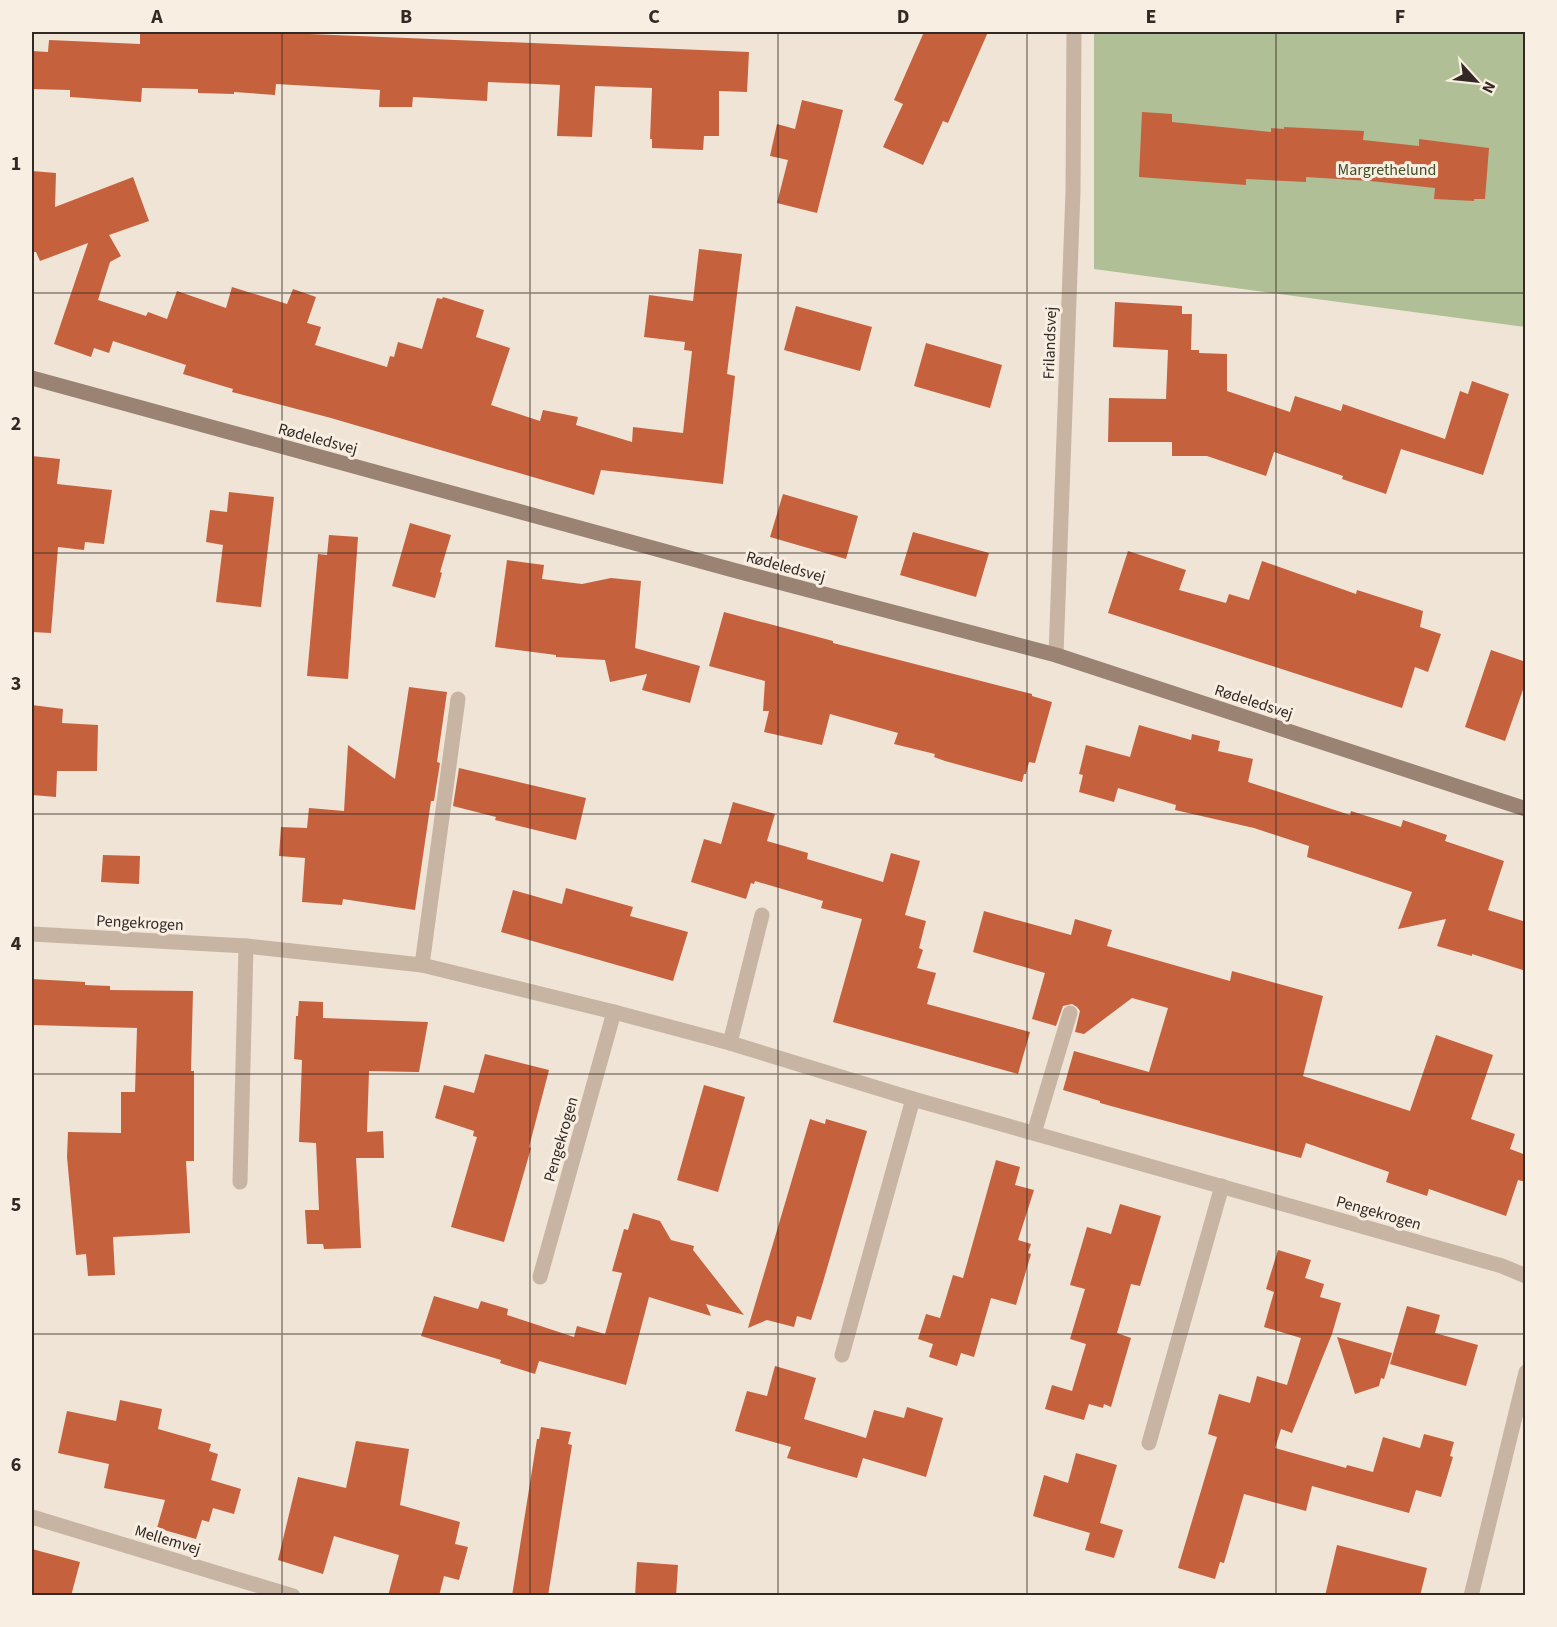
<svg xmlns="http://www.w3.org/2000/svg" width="1557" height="1627" viewBox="0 0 1557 1627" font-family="'Source Sans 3',sans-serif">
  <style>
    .green { fill: #b0bf96 }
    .building { fill: #c6613e }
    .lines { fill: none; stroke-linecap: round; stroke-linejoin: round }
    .street { stroke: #c8b4a2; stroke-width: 15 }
    .secondary { stroke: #9b8374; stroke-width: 15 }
    .grid { fill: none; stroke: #322925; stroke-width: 1.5; stroke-opacity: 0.55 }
    .labels { text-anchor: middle; stroke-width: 6; stroke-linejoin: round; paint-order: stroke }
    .park-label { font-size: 16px; fill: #415028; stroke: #f8eee2 }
    .street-label { font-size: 16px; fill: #322925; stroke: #f8eee2 }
    .neatline { fill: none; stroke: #322925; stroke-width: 2 }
    .grid-label { font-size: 20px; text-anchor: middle; font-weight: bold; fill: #322925 }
  </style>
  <rect width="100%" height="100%" fill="#f0e4d6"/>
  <polygon class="green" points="1094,32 1525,32 1525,327 1094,269"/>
  <g class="building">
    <polygon points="140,32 261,32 749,52 747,92 719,91 719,136 704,136 703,150 652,148 652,139 650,139 652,88 595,86 592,137 557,136 560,85 488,82 487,101 413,97 412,107 379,107 380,90 276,84 275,95 234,92 234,94 198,93 198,89 142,88 141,102 70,97 70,90 32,89 32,51 48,52 49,40 140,44"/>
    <polygon points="924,32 988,32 948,123 943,121 923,165 883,147 903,104 894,100"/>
    <polygon points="802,100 843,110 817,213 777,203 788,160 770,156 777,124 795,129"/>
    <polygon points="1142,112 1172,114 1172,122 1271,132 1271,128 1284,129 1284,127 1364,131 1363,140 1419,146 1419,139 1489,148 1485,199 1474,199 1474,201 1434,199 1435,188 1370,181 1306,177 1306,182 1246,179 1246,185 1139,177"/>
    <polygon points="32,171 56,173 55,207 133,177 149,221 109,235 121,256 110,262 98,300 146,316 148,312 167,319 177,291 226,308 232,287 287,304 293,289 316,297 307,323 321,327 315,345 387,367 390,356 394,357 398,342 422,349 437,298 442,299 443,297 484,310 476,337 510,348 491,405 540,421 543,410 578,417 576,425 632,442 633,427 683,433 692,351 684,350 685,342 644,337 649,295 693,301 699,249 742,254 727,374 735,376 723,484 601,470 594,495 331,418 232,392 233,389 183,374 186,365 113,341 109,353 94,348 91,357 54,344 88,243 40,261 36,252 32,252"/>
    <polygon points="1115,302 1182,306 1182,314 1192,314 1191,350 1199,350 1199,353 1227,354 1227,391 1290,412 1295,396 1341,411 1343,404 1445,439 1460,391 1468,394 1472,381 1509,394 1483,475 1401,449 1386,494 1342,479 1343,476 1274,452 1266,476 1207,456 1172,456 1172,442 1108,442 1109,398 1166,399 1168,350 1113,347"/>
    <polygon points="796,306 872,327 860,371 784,350"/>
    <polygon points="926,343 1002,365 990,408 914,386"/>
    <polygon points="32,456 60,459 57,484 112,490 104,544 85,542 84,550 58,547 51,633 32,632"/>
    <polygon points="229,492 274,497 261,607 216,602 223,545 206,542 210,510 227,512"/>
    <polygon points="783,494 858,516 846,559 770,537"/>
    <polygon points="410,523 451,535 440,572 442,573 435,598 392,586"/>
    <polygon points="913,532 989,553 976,597 900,575"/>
    <polygon points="329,535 358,537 348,679 307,676 318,554 327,555"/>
    <polygon points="1128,551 1186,570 1179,590 1226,603 1229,594 1249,600 1262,561 1356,594 1357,590 1423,611 1420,627 1441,634 1428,672 1415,667 1402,708 1108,613"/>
    <polygon points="507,560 544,565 542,579 582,584 611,578 641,581 635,648 700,666 690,703 642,690 647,674 610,682 605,660 556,657 556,655 495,647"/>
    <polygon points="724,612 833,641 833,643 1032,694 1032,696 1052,702 1035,763 1029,762 1026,774 1024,774 1022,782 945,761 934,757 935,754 894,744 898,733 830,714 822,745 764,732 769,711 763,711 765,681 709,666"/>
    <polygon points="1491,650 1526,662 1526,681 1505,741 1465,727"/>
    <polygon points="409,687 447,692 437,762 440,763 434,801 431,801 415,910 343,899 342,905 302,902 305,858 279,856 281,827 307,828 309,808 344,811 348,745 395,779"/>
    <polygon points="32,705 63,709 62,723 98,725 97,771 57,771 56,797 32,795"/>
    <polygon points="1139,725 1191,740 1192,734 1220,741 1218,751 1253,759 1248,782 1350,815 1351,811 1401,827 1403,820 1447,835 1445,841 1504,861 1488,910 1526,922 1526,971 1472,954 1472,956 1437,946 1446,919 1398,929 1412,892 1307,857 1309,846 1254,828 1175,810 1176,805 1118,788 1114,802 1079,792 1083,775 1079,774 1086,745 1130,757"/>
    <polygon points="459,768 586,798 576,840 495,820 496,817 453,806"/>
    <polygon points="733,802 775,814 767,841 808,853 807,859 883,882 891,853 920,861 905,915 926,921 919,948 923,950 917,968 936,973 927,1004 1030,1032 1018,1074 833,1022 862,919 821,908 823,901 755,881 754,884 751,883 746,899 691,882 704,839 721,844"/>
    <polygon points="103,855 140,856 139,884 101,882"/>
    <polygon points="566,888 633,907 630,916 688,932 673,981 501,932 513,890 562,904"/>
    <polygon points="984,911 1071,935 1075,919 1112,930 1107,946 1230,981 1232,971 1323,996 1303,1076 1410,1111 1436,1035 1493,1055 1471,1119 1515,1134 1510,1149 1526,1155 1526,1182 1518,1180 1506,1216 1429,1189 1427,1196 1386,1182 1389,1172 1306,1143 1301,1158 1100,1103 1100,1101 1063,1090 1074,1051 1149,1072 1168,1008 1132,998 1084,1034 1075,1032 1080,1011 1077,1007 1072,1004 1063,1006 1056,1026 1032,1019 1045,973 973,952"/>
    <polygon points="32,979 85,982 85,985 110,986 110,990 193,991 191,1071 194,1071 194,1161 186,1161 190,1233 113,1237 115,1275 88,1276 86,1254 76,1255 67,1157 68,1132 121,1133 121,1092 135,1092 137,1028 32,1025"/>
    <polygon points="299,1001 323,1002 323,1018 428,1022 419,1072 369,1071 367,1132 383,1131 384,1158 356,1158 361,1248 324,1249 323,1244 307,1244 305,1210 319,1210 316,1143 299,1142 302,1060 294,1059 296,1016 298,1016"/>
    <polygon points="485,1054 549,1070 529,1147 531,1148 504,1242 451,1227 477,1137 473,1136 474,1131 435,1118 444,1085 474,1093"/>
    <polygon points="704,1085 745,1097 718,1192 677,1180"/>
    <polygon points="810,1119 825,1124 826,1119 867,1131 823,1282 811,1320 797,1316 794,1327 767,1320 748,1328"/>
    <polygon points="996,1160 1020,1167 1015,1185 1034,1190 1018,1240 1031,1244 1028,1253 1031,1254 1016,1305 991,1298 974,1357 961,1353 957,1366 929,1357 933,1344 918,1339 926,1314 940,1318 953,1275 963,1278"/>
    <polygon points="1120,1204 1161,1216 1140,1286 1131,1284 1117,1333 1131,1338 1111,1407 1104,1404 1103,1408 1089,1404 1084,1420 1045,1409 1052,1385 1072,1391 1086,1344 1070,1339 1085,1289 1070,1285 1087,1227 1111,1234"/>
    <polygon points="633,1213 660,1221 671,1240 694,1246 693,1250 744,1315 706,1304 711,1316 649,1297 626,1385 539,1361 535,1374 500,1363 501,1360 421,1336 434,1296 478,1309 481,1301 508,1309 507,1315 574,1337 577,1326 605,1334 622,1273 612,1271 624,1229 628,1230"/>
    <polygon points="1278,1250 1311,1260 1305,1278 1324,1284 1320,1297 1341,1303 1332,1334 1292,1433 1281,1429 1275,1448 1346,1468 1347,1465 1373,1472 1383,1437 1420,1448 1424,1434 1454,1442 1450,1456 1453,1457 1441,1497 1416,1490 1409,1513 1312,1486 1306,1511 1244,1494 1224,1563 1220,1562 1215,1579 1178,1568 1217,1437 1208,1434 1219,1394 1250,1403 1257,1376 1287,1385 1301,1338 1264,1327 1274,1292 1266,1289"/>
    <polygon points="1407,1306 1440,1315 1435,1333 1478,1345 1466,1386 1390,1364"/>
    <polygon points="1337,1337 1392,1353 1384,1379 1381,1378 1379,1386 1355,1394"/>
    <polygon points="775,1366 816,1378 804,1419 866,1438 874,1410 904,1418 907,1407 943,1418 926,1477 863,1458 857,1478 787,1458 791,1447 735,1431 747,1391 767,1396"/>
    <polygon points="120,1400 162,1409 158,1429 211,1444 209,1451 218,1454 211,1480 241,1489 234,1514 213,1508 209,1522 202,1520 196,1539 157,1528 165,1500 104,1488 109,1464 58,1453 67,1411 116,1421"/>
    <polygon points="541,1427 571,1432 568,1444 572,1445 548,1596 512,1596 537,1439 539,1439"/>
    <polygon points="356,1441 409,1449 400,1505 460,1522 455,1544 468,1547 459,1580 444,1576 439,1596 388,1596 399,1555 334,1536 323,1574 278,1560 298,1477 346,1488"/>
    <polygon points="1076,1453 1117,1465 1100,1523 1123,1530 1114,1558 1085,1550 1090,1533 1033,1516 1044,1475 1068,1483"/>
    <polygon points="1337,1545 1427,1568 1420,1596 1325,1596"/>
    <polygon points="32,1549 80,1562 71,1596 32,1596"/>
    <polygon points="637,1562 678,1565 676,1596 635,1596"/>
  </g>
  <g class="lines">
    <g class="street">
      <polyline points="1056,655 1073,191 1074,32"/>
      <polyline points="32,934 246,946 422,965 614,1012 730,1043 913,1099 1502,1266 1526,1276"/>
      <polyline points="422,965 458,699"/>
      <polyline points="730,1043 762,915"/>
      <polyline points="1034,1133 1070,1013"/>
      <polyline points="240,1182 246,946"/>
      <polyline points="540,1277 614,1012"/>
      <polyline points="842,1355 913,1099"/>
      <polyline points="1149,1443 1222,1186"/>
      <polyline points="32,1517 293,1596"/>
      <polyline points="1471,1596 1526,1372"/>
    </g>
    <polyline class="secondary" points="32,378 733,570 1056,655 1526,809"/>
  </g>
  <path class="grid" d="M 282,32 L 282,1596M 530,32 L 530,1596M 778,32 L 778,1596M 1027,32 L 1027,1596M 1276,32 L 1276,1596M 32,293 L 1526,293M 32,553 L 1526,553M 32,814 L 1526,814M 32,1074 L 1526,1074M 32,1334 L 1526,1334"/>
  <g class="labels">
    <g class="park-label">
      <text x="1387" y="175">Margrethelund</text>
    </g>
    <g class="street-label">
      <text transform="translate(1049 343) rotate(-88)" y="6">Frilandsvej</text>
      <text transform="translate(318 438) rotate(15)" y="6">Rødeledsvej</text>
      <text transform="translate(786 566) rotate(15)" y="6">Rødeledsvej</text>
      <text transform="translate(1254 701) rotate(18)" y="6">Rødeledsvej</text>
      <text transform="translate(140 922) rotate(3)" y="6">Pengekrogen</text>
      <text transform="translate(560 1139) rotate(-74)" y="6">Pengekrogen</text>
      <text transform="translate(1379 1212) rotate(16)" y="6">Pengekrogen</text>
      <text transform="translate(168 1539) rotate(17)" y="6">Mellemvej</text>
    </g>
  </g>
  <rect width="1557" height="1627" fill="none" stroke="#f8eee2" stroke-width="66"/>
  <g transform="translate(1476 81) rotate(117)" stroke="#f8eee2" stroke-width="4.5" paint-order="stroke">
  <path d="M0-4.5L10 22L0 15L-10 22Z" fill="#322925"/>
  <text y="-9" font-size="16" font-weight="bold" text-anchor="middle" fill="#322925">N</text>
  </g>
  <rect x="33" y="33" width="1491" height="1561" class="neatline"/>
  <g class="grid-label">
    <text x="157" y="23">A</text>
    <text x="406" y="23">B</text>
    <text x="654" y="23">C</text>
    <text x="903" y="23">D</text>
    <text x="1151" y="23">E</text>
    <text x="1400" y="23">F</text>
    <text x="16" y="170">1</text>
    <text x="16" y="430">2</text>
    <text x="16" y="690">3</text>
    <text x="16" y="950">4</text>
    <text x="16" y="1211">5</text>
    <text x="16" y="1471">6</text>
  </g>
</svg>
